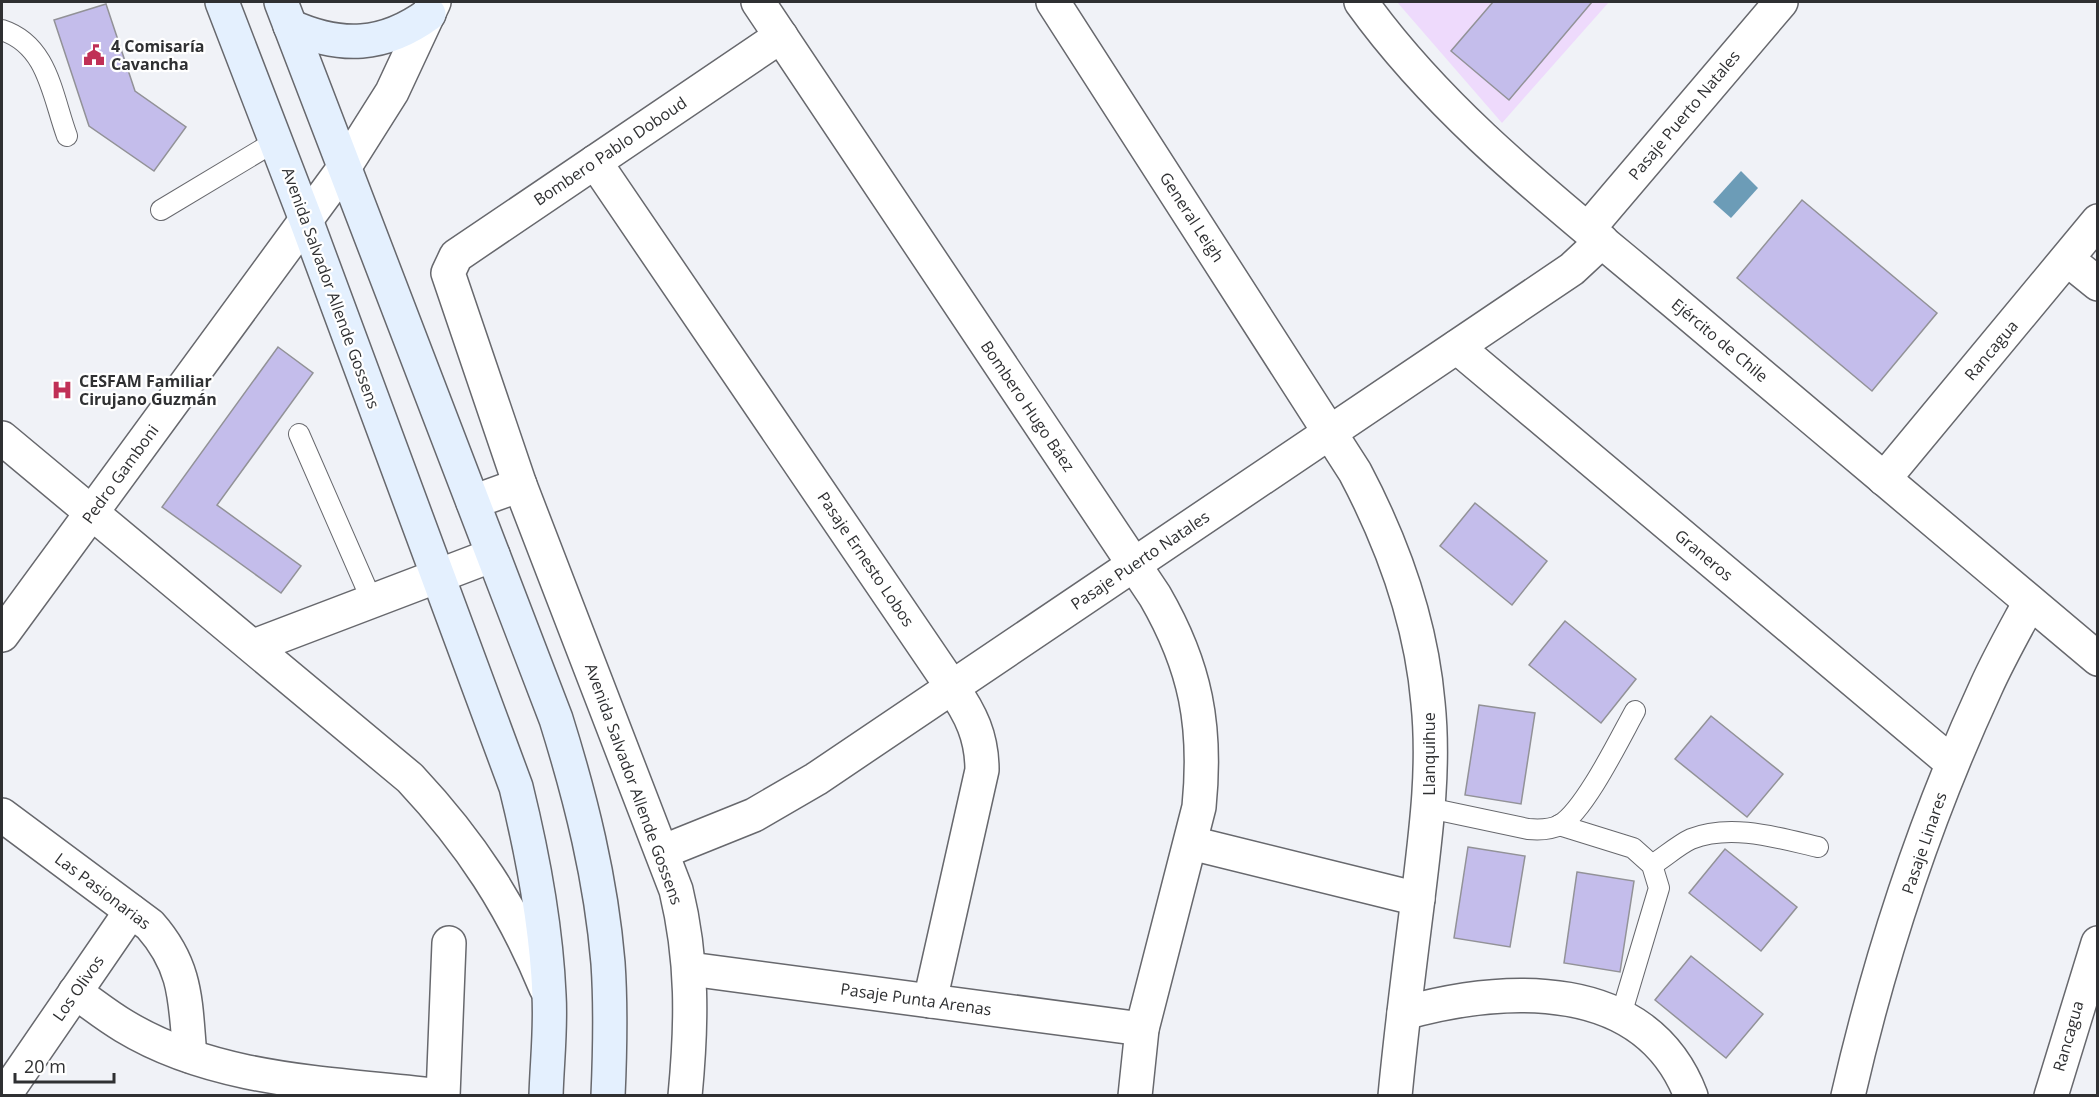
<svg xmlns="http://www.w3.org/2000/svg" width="2099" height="1097" viewBox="0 0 2099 1097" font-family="'Open Sans',sans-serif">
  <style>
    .green { fill: #eedafc }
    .water { fill: #6c9cb7 }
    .building { fill: #c4bdeb; stroke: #929297; stroke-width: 1.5 }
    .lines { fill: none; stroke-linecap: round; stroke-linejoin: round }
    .service-casing { stroke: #67686d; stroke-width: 22 }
    .minor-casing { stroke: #67686d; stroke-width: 36 }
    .tertiary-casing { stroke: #67686d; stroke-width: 36 }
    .secondary-casing { stroke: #67686d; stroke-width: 36 }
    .service { stroke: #fff; stroke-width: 20 }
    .minor { stroke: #fff; stroke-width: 33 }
    .tertiary { stroke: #fff; stroke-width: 33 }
    .secondary { stroke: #e4f0fe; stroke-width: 33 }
    .labels { text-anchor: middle; stroke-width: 4.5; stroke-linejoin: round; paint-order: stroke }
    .poi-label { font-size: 16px; font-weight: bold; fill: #2f3032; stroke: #fff; text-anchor: start }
    .street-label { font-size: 16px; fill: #2f3032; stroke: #fff }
  </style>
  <rect width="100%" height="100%" fill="#f0f2f7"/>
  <polygon class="green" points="1397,2 1609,2 1502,123"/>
  <polygon class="water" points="1741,171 1758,188 1731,218 1713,202"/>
  <g class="building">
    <polygon points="1493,2 1592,2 1509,100 1451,51"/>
    <polygon points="106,4 135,91 186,127 154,171 89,126 54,20"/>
    <polygon points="1802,200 1937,313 1872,391 1737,278"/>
    <polygon points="278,347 313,373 217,505 301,566 281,593 162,507"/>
    <polygon points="1475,503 1547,561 1512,605 1440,546"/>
    <polygon points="1565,621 1636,679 1601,723 1529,665"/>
    <polygon points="1479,705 1535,713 1521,804 1465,795"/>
    <polygon points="1711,716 1783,774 1747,817 1675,759"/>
    <polygon points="1468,847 1525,856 1510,947 1454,938"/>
    <polygon points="1725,849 1797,907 1761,951 1689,893"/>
    <polygon points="1577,872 1634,881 1620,972 1564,963"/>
    <polygon points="1691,956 1763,1014 1726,1058 1655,1000"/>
  </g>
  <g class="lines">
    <defs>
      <g id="service">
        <path d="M 2,30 C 48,45 52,95 67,136"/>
        <polyline points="161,210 276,141"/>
        <polyline points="299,434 372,601"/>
        <path d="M 1429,808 L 1528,829 C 1539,830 1550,830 1560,825 C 1585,810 1620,738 1635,711"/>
        <polyline points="1559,825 1633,848 1652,865 1659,888 1621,1015"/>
        <path d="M 1652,865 C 1665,857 1678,845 1691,839 C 1731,823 1779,838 1818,847"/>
      </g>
      <g id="minor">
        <path d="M 758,2 L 1155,596 C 1196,667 1207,726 1199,807 L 1142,1029 L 1135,1096"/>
        <path d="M 1053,2 L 1355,472 C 1393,544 1421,621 1428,703 C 1435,771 1425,839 1417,906 C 1409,969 1401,1032 1395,1096"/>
        <path d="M 1361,2 C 1445,119 1563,208 1672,300 C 1814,420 1956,539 2098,659"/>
        <path d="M 595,162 L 952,687 C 971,714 982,737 982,770 L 930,1001"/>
        <polyline points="344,168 392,92 434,2"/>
        <polyline points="1588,229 1781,2"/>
        <polyline points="2067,259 2098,284"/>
        <polyline points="1457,347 1952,763"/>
        <path d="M 2,438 L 410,778 C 471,843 512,906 546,988"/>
        <polyline points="1884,479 2098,221"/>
        <polyline points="473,502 520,485"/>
        <polyline points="254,646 493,555"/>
        <path d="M 2,815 L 150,925 C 188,968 185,1003 190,1056"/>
        <polyline points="1191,843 1418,899"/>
        <polyline points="662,852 754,815 816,779 1572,269 1602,241"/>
        <polyline points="690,969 1142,1029"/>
        <path d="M 75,992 C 91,1003 107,1016 124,1026 C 218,1083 335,1083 441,1096"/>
        <path d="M 1404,1013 C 1505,985 1646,977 1691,1096"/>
        <polyline points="4,1096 131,911"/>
        <polyline points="443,1096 449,943"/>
        <path d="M 685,1096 C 692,1023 693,960 676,890 L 520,485 L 448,273 L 456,256 L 781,36"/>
        <path d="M 1848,1096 C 1880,956 1926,817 1986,687 C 1999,658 2015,630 2030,602"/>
        <polyline points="2051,1096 2098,943"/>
      </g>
      <polyline id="tertiary" points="2,635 344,168"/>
      <g id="secondary">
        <path d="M 222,2 L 306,220 L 516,787 C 533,856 546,924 549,995 C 551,1028 547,1062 546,1096"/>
        <path d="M 281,2 L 556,719 C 581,799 601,879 608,963 C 611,1007 610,1051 608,1096"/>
        <path d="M 290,26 C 341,49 384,47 429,14"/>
      </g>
    </defs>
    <use href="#service" class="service-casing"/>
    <use href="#minor" class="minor-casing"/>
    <use href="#tertiary" class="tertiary-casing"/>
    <use href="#secondary" class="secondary-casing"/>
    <use href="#service" class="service"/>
    <use href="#minor" class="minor"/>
    <use href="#tertiary" class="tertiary"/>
    <use href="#secondary" class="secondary"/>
  </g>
  <defs>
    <symbol id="civic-bare" viewBox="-9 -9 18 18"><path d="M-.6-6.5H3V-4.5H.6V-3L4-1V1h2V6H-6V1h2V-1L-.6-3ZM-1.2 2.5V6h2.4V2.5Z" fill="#c03056" stroke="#fff" stroke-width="2.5" paint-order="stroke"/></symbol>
    <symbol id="hospital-bare" viewBox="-9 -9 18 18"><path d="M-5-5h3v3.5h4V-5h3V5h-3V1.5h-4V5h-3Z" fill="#c03056" stroke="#fff" stroke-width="2.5" paint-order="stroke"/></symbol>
  </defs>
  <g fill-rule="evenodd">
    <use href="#civic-bare" x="79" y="40" width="30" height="30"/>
    <use href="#hospital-bare" x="47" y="375" width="30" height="30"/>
  </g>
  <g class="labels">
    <g class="poi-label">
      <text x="111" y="52">4 Comisaría<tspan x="111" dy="18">Cavancha</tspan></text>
      <text x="79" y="387">CESFAM Familiar<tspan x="79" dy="18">Cirujano Guzmán</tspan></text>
    </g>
    <g class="street-label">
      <text transform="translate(1684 115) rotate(-50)" y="6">Pasaje Puerto Natales</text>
      <text transform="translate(610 151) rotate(-34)" y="6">Bombero Pablo Doboud</text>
      <text transform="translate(1192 217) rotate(57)" y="6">General Leigh</text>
      <text transform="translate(331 288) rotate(70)" y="6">Avenida Salvador Allende Gossens</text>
      <text transform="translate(1720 340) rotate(40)" y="6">Ejército de Chile</text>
      <text transform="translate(1991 350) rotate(-50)" y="6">Rancagua</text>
      <text transform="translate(1028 406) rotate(56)" y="6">Bombero Hugo Báez</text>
      <text transform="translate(120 474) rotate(-54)" y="6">Pedro Gamboni</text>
      <text transform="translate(1704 555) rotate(40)" y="6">Graneros</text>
      <text transform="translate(866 559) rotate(56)" y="6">Pasaje Ernesto Lobos</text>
      <text transform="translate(1140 560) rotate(-34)" y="6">Pasaje Puerto Natales</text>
      <text transform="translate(1429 754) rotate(-90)" y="6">Llanquihue</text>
      <text transform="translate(634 784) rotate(70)" y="6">Avenida Salvador Allende Gossens</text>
      <text transform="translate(1924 843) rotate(-71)" y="6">Pasaje Linares</text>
      <text transform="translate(103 891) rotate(37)" y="6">Las Pasionarias</text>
      <text transform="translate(78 988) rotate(-55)" y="6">Los Olivos</text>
      <text transform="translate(916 999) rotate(8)" y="6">Pasaje Punta Arenas</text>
      <text transform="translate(2068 1036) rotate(-74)" y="6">Rancagua</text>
    </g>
  </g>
  <rect width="2099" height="1097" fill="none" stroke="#2f3032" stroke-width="6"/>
  <path d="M15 1073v9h99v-9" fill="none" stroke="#2f3032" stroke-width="3"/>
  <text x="24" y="1073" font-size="18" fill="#2f3032" stroke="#ffffff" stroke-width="4.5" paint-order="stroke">20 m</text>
</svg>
